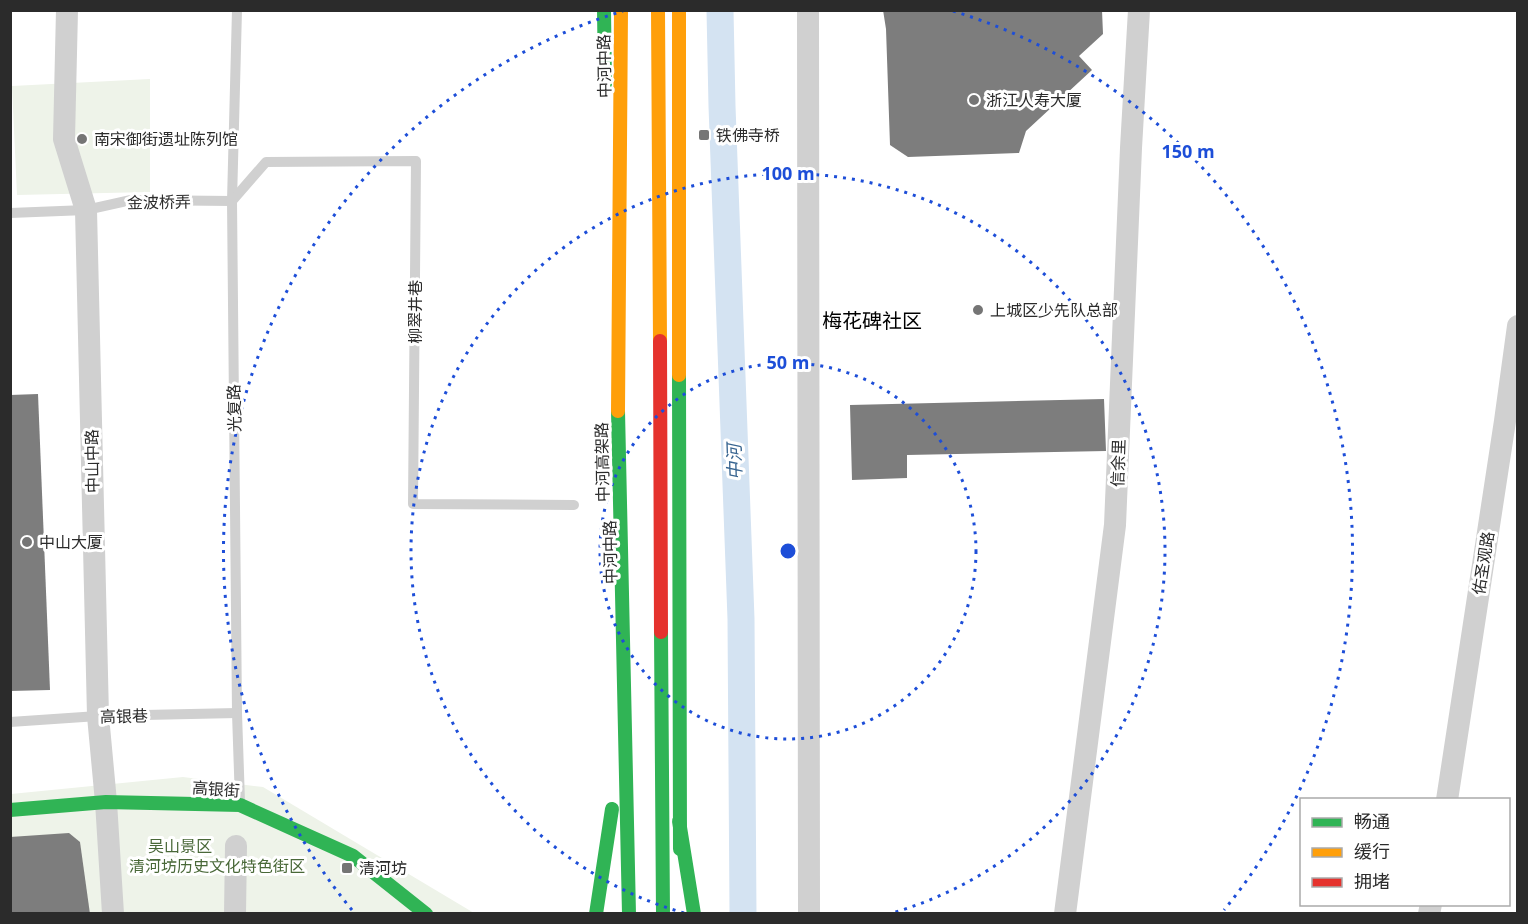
<svg xmlns="http://www.w3.org/2000/svg" width="1528" height="924" viewBox="0 0 1528 924" font-family="'Open Sans','Noto Sans SC',sans-serif">
  <style>
    .green { fill: #eef3e9 }
    .lines { fill: none; stroke-linecap: round; stroke-linejoin: round }
    .canal { stroke: #d4e3f2; stroke-width: 27 }
    .building { fill: #7d7d7d }
    .lane { stroke: #d0d0d0; stroke-width: 10 }
    .street { stroke: #d0d0d0; stroke-width: 22 }
    .fast { stroke: #30b455; stroke-width: 14 }
    .slow { stroke: #ff9f0a; stroke-width: 14 }
    .fast-bridge { stroke: #30b455; stroke-width: 14 }
    .slow-bridge { stroke: #ff9f0a; stroke-width: 14 }
    .jam-bridge { stroke: #e5322d; stroke-width: 14 }
    .ring { fill: none; stroke: #1d4ed8; stroke-width: 3; stroke-dasharray: 3 6 }
    .poi-dot { fill: #757575; stroke: #fff; stroke-width: 2 }
    .labels { text-anchor: middle; stroke-width: 6; stroke-linejoin: round; paint-order: stroke }
    .street-label { font-size: 16px; fill: #2b2b2b; stroke: #fff }
    .poi-label { font-size: 16px; fill: #2b2b2b; stroke: #fff; text-anchor: start }
    .park-label { font-size: 16px; fill: #496838; stroke: #fff }
    .water-label { font-size: 18px; font-style: italic; fill: #376490; stroke: #fff }
    .quarter-label { font-size: 20px; fill: #000; stroke: #fff }
    .centre { fill: #1d4ed8; stroke: #fff; stroke-width: 3 }
    .ring-label { font-size: 18px; text-anchor: middle; font-weight: bold; fill: #1d4ed8; stroke: #fff; stroke-width: 6; stroke-linejoin: round; paint-order: stroke }
  </style>
  <rect width="100%" height="100%" fill="#fff"/>
  <g class="green">
    <polygon points="150,79 150,192 17,195 12,86"/>
    <polygon points="183,777 263,787 474,913 11,914 11,794"/>
  </g>
  <g class="lines">
    <polyline class="canal" points="720,10 722,106 741,619 743,914"/>
  </g>
  <g class="building">
    <polygon points="883,10 1102,10 1103,34 1079,56 1092,70 1026,131 1019,153 908,157 890,145 886,29"/>
    <polygon points="38,394 50,690 10,691 10,395"/>
    <polygon points="1104,399 1106,451 907,455 907,478 852,480 850,405"/>
    <polygon points="69,833 80,842 90,914 10,914 10,837"/>
  </g>
  <g class="lines">
    <g class="lane">
      <polyline points="237,10 232,201 237,713 240,802"/>
      <polyline points="10,213 86,210 131,200 232,201 266,162 416,161 413,504 574,505"/>
      <polyline points="10,722 98,716 237,713"/>
    </g>
    <g class="street">
      <polyline points="67,10 64,139 86,210 98,716 106,802 113,914"/>
      <polyline points="808,10 809,914"/>
      <polyline points="1447,800 1505,421 1518,326"/>
      <polyline points="235,914 236,846"/>
      <polyline points="1065,914 1115,525 1131,148 1139,10"/>
      <polyline points="1429,914 1431,904"/>
    </g>
    <g class="fast">
      <polyline points="604,10 605,84"/>
      <polyline points="679,375 680,849"/>
      <polyline points="10,810 106,802 240,805 353,856 426,914"/>
    </g>
    <polyline class="slow" points="679,10 679,375"/>
    <g class="fast-bridge">
      <polyline points="618,411 629,914"/>
      <polyline points="661,632 663,914"/>
      <polyline points="679,821 694,914"/>
      <polyline points="596,914 612,809"/>
    </g>
    <g class="slow-bridge">
      <polyline points="658,10 660,341"/>
      <polyline points="618,411 621,10"/>
    </g>
    <polyline class="jam-bridge" points="660,341 661,632"/>
  </g>
  <g class="ring">
    <circle cx="788" cy="551" r="188"/>
    <path d="M684 913A377 377 0 1 1 892 913"/>
    <path d="M352 910A565 565 0 0 1 623 11M953 11A565 565 0 0 1 1224 910"/>
  </g>
  <g class="poi-dot">
    <circle cx="974" cy="100" r="6"/>
    <rect x="698" y="129" width="12" height="12" rx="3"/>
    <circle cx="82" cy="139" r="6"/>
    <circle cx="978" cy="310" r="6"/>
    <circle cx="27" cy="542" r="6"/>
    <rect x="341" y="862" width="12" height="12" rx="3"/>
  </g>
  <g class="labels">
    <g class="street-label">
      <text transform="translate(604 66) rotate(-91)" y="6">中河中路</text>
      <text transform="translate(159 202) rotate(-1)" y="6">金波桥弄</text>
      <text transform="translate(415 312) rotate(-90)" y="6">柳翠井巷</text>
      <text transform="translate(234 408) rotate(-91)" y="6">光复路</text>
      <text transform="translate(92 461) rotate(-91)" y="6">中山中路</text>
      <text transform="translate(602 462) rotate(-91)" y="6">中河高架路</text>
      <text transform="translate(1118 463) rotate(-88)" y="6">信余里</text>
      <text transform="translate(610 552) rotate(-91)" y="6">中河中路</text>
      <text transform="translate(1483 563) rotate(-81)" y="6">佑圣观路</text>
      <text transform="translate(124 716) rotate(-1)" y="6">高银巷</text>
      <text transform="translate(216 789) rotate(4)" y="6">高银街</text>
    </g>
    <g class="poi-label">
      <text x="986" y="106">浙江人寿大厦</text>
      <text x="716" y="141">铁佛寺桥</text>
      <text x="94" y="145">南宋御街遗址陈列馆</text>
      <text x="990" y="316">上城区少先队总部</text>
      <text x="39" y="548">中山大厦</text>
      <text x="359" y="874">清河坊</text>
    </g>
    <g class="park-label">
      <text x="180" y="852">吴山景区</text>
      <text x="217" y="872">清河坊历史文化特色街区</text>
    </g>
    <g class="water-label">
      <text transform="translate(735 462) rotate(-92)" y="6">中河</text>
    </g>
    <g class="quarter-label">
      <text x="872" y="328">梅花碑社区</text>
    </g>
  </g>
  <circle cx="788" cy="551" r="9" class="centre"/>
  <g class="ring-label">
    <text x="1188" y="158">150 m</text>
    <text x="788" y="180">100 m</text>
    <text x="788" y="369">50 m</text>
  </g>
  <rect width="1528" height="924" fill="none" stroke="#2b2b2b" stroke-width="24"/>
  <rect x="1300" y="798" width="210" height="108" fill="#ffffff" stroke="#aaaaaa" stroke-width="1.5"/>
  <rect x="1312" y="818" width="30" height="9" fill="#30b455" stroke="#aaaaaa" stroke-width="1.5"/>
  <text x="1354" y="828" font-size="18" fill="#2b2b2b">畅通</text>
  <rect x="1312" y="848" width="30" height="9" fill="#ff9f0a" stroke="#aaaaaa" stroke-width="1.5"/>
  <text x="1354" y="858" font-size="18" fill="#2b2b2b">缓行</text>
  <rect x="1312" y="878" width="30" height="9" fill="#e5322d" stroke="#aaaaaa" stroke-width="1.5"/>
  <text x="1354" y="888" font-size="18" fill="#2b2b2b">拥堵</text>
</svg>
